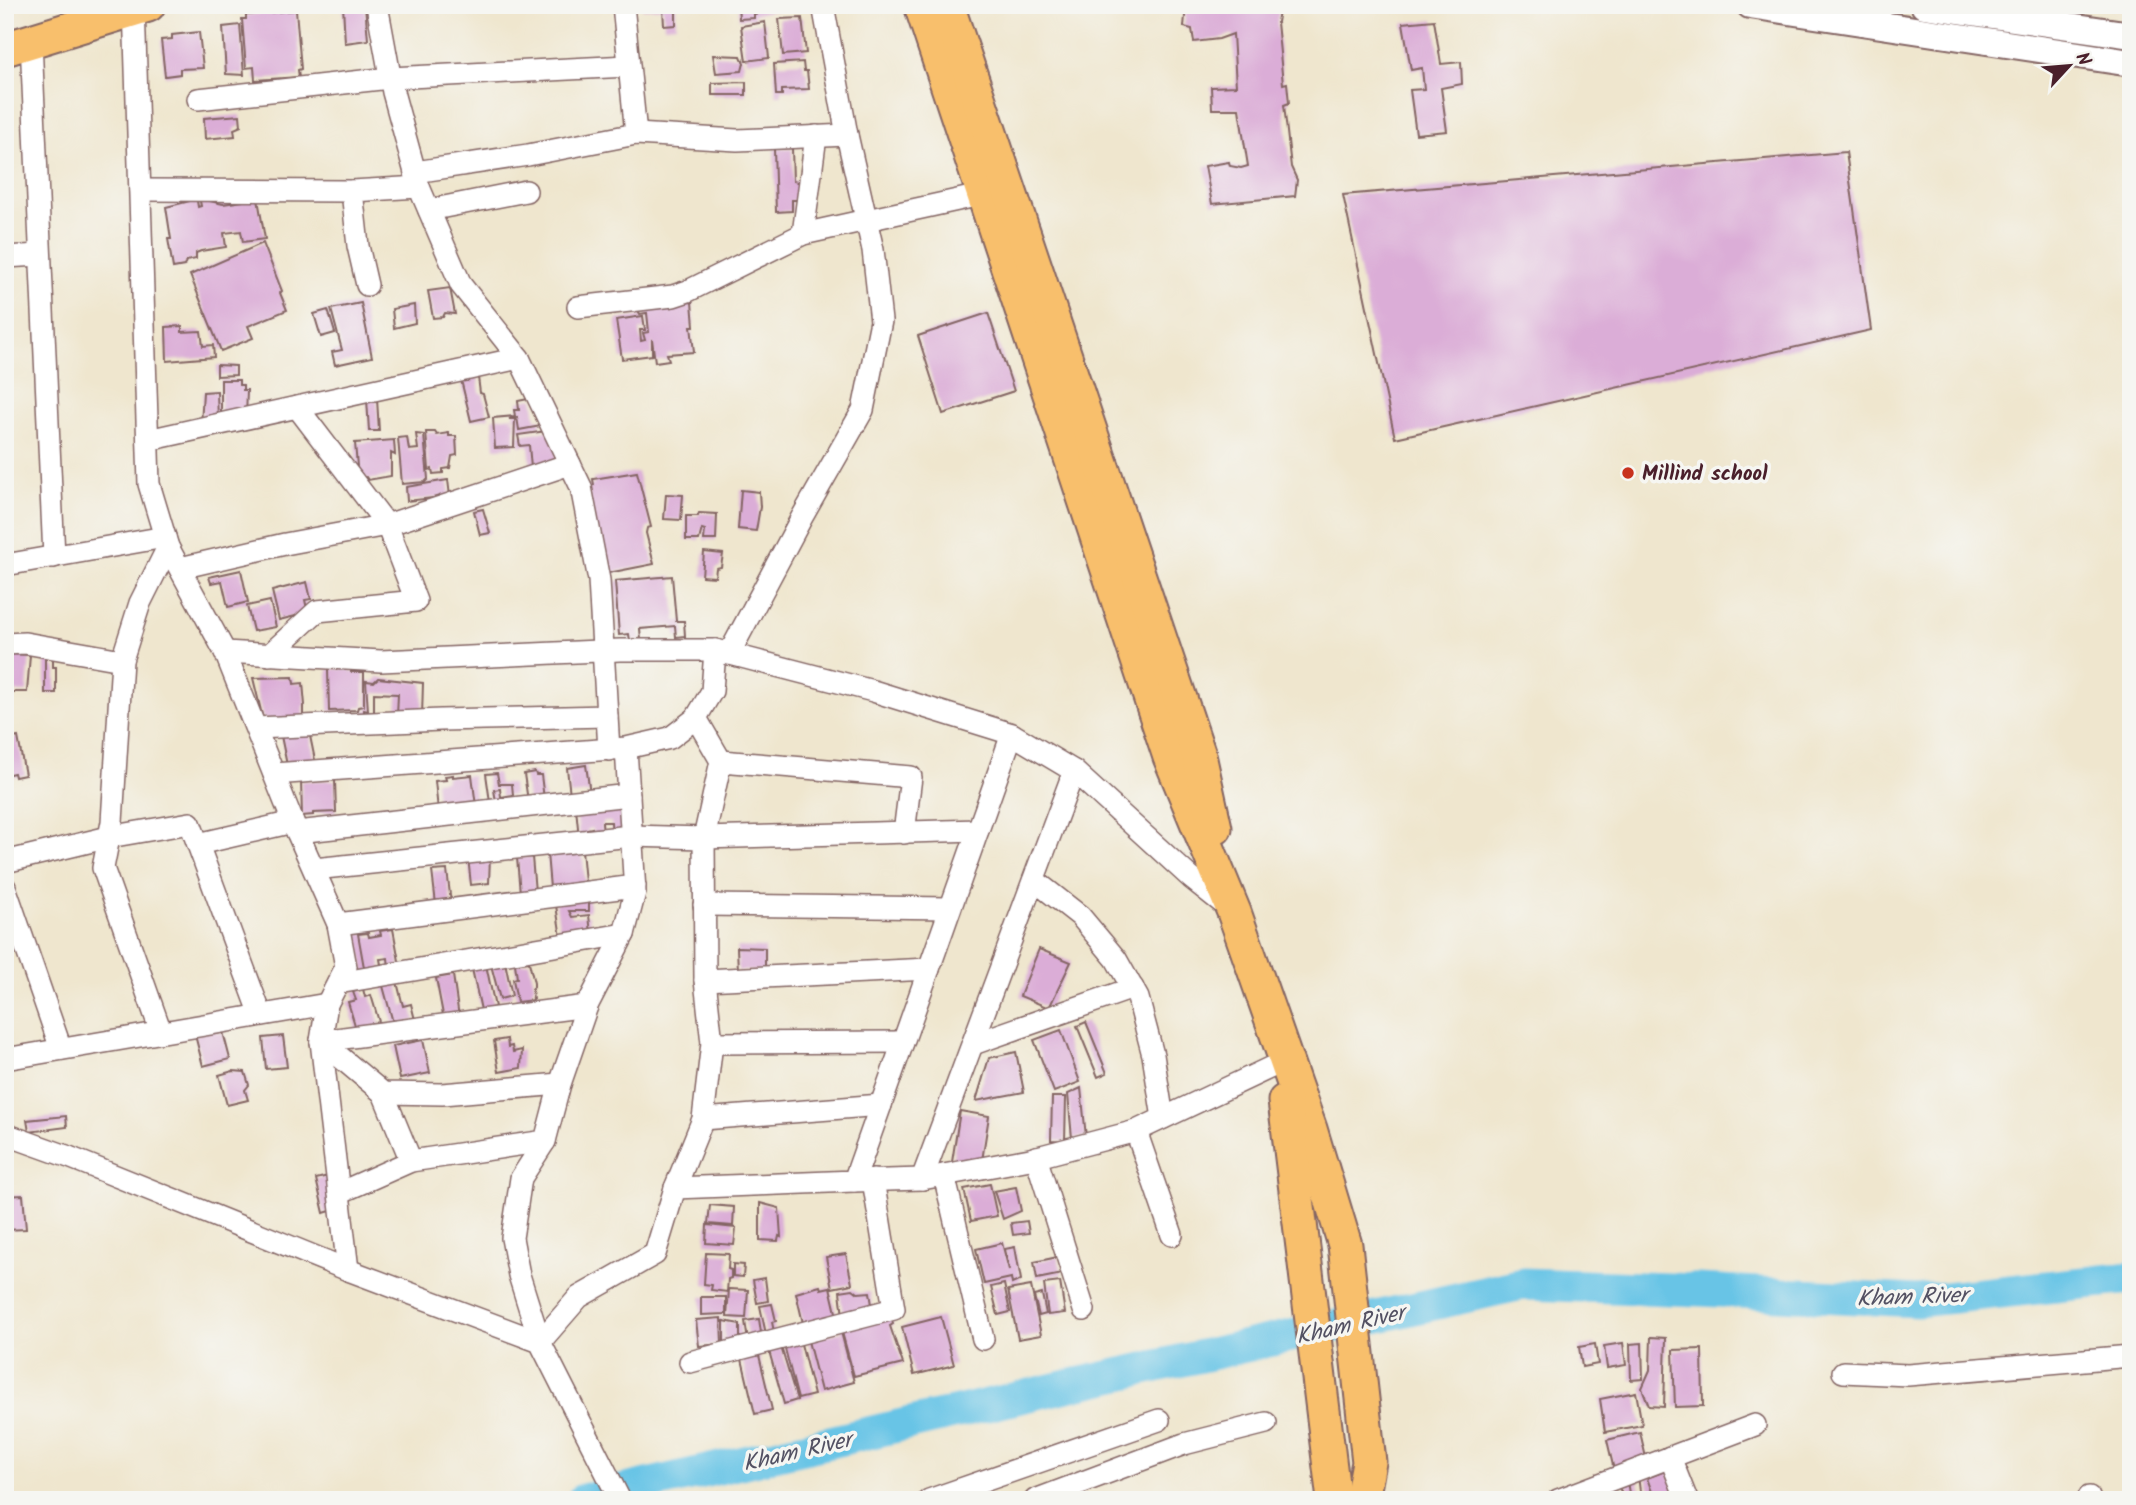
<svg xmlns="http://www.w3.org/2000/svg" width="2136" height="1505" viewBox="0 0 2136 1505" font-family="Kalam,sans-serif">
  <style>
    .lines { fill: none; stroke-linecap: round; stroke-linejoin: round }
    .river { stroke: #68c4e6; stroke-width: 33 }
    .building { fill: #dbadd7 }
    .minor-casing { stroke: #846564; stroke-width: 24 }
    .tertiary-casing { stroke: #846564; stroke-width: 30 }
    .primary-casing { stroke: #846564; stroke-width: 37 }
    .minor { stroke: #fff; stroke-width: 21 }
    .tertiary { stroke: #fff; stroke-width: 26 }
    .primary { stroke: #f8bf6c; stroke-width: 33 }
    .poi-dot { fill: #c8321e; stroke: #f6f6f2; stroke-width: 2.5 }
    .labels { text-anchor: middle; stroke-width: 7; stroke-linejoin: round; paint-order: stroke }
    .poi-label { font-size: 21px; font-weight: bold; fill: #4a1f2b; stroke: #f6f6f2; text-anchor: start }
    .water-label { font-size: 23px; font-style: italic; fill: #535163; stroke: #f6f6f2 }
  </style>
  <rect width="100%" height="100%" fill="#f6f6f2"/>
  <filter id="ink" filterUnits="userSpaceOnUse"><feTurbulence type="fractalNoise" baseFrequency=".0143" numOctaves="2"/><feDisplacementMap in="SourceGraphic" scale="14" xChannelSelector="R" yChannelSelector="G"/><feConvolveMatrix kernelMatrix="1 2 1 2 8 2 1 2 1" color-interpolation-filters="sRGB"/></filter>
  <filter id="wash" filterUnits="userSpaceOnUse"><feTurbulence type="fractalNoise" baseFrequency=".00686" numOctaves="4" result="noise"/><feDisplacementMap in="SourceGraphic" scale="28" xChannelSelector="R" yChannelSelector="G"/><feGaussianBlur stdDeviation="1.57" result="paint"/><feColorMatrix in="noise" values="0 0 0 0 0 0 0 0 0 0 0 0 0 0 0 0 0 1.4 0 .05"/><feComposite in="paint" operator="in"/></filter>
  <g filter="url(#wash)">
    <rect width="100%" height="100%" fill="#efe6ce"/>
    <g class="lines">
      <polyline class="river" points="583,1500 1072,1385 1523,1284 1699,1290 1917,1301 2131,1278"/>
    </g>
    <g id="blocks">
      <g class="building">
        <polygon points="343,5 365,5 368,40 345,43"/>
        <polygon points="642,5 676,5 676,25 664,26 663,8 642,9"/>
        <polygon points="738,5 785,5 785,10 770,11 754,14 754,18 739,19"/>
        <polygon points="1186,5 1280,5 1277,22 1283,84 1287,83 1289,103 1284,105 1291,167 1297,180 1295,196 1212,204 1205,166 1229,162 1230,166 1241,168 1248,166 1239,109 1212,109 1211,87 1236,86 1233,34 1219,39 1194,42 1192,29 1184,27"/>
        <polygon points="296,10 301,69 298,70 299,77 255,80 254,67 246,68 242,19 246,19 246,15"/>
        <polygon points="802,18 806,53 783,55 779,19"/>
        <polygon points="1434,20 1441,64 1461,62 1462,84 1441,88 1447,131 1416,134 1410,90 1424,89 1422,68 1411,70 1403,23"/>
        <polygon points="765,22 769,58 746,61 741,26"/>
        <polygon points="240,25 244,75 226,74 223,27"/>
        <polygon points="199,32 203,68 180,69 180,74 165,76 161,40 172,39 172,35"/>
        <polygon points="713,55 741,56 744,63 742,71 716,73"/>
        <polygon points="803,62 804,71 807,71 809,89 782,90 782,95 776,95 774,64"/>
        <polygon points="746,82 746,95 712,95 712,83"/>
        <polygon points="240,115 241,126 234,129 235,136 205,139 204,118"/>
        <polygon points="792,148 793,181 802,183 802,200 792,200 792,211 776,212 774,149"/>
        <polygon points="1846,152 1871,330 1395,438 1343,195"/>
        <polygon points="258,199 265,239 243,242 241,231 224,233 226,247 201,251 196,253 196,259 186,261 184,266 173,268 168,239 171,239 166,207 194,200 197,201 198,207 201,206 200,201 205,200 223,204"/>
        <polygon points="263,243 282,291 280,293 287,310 248,326 253,338 221,351 190,275"/>
        <polygon points="450,288 455,314 445,313 443,317 433,318 428,291"/>
        <polygon points="692,302 694,326 691,326 694,352 667,354 669,360 655,362 652,339 652,355 622,359 616,320 643,316 645,330 640,330 641,341 645,340 643,333 649,332 647,313 640,314 636,307"/>
        <polygon points="361,303 372,357 335,365 332,352 342,350 331,309"/>
        <polygon points="414,305 415,323 394,328 392,309"/>
        <polygon points="328,310 335,333 321,337 314,314"/>
        <polygon points="988,313 1014,391 943,414 918,336"/>
        <polygon points="182,326 182,332 201,331 203,346 213,345 214,357 167,361 166,327"/>
        <polygon points="217,365 236,366 236,375 217,376"/>
        <polygon points="478,377 480,393 483,394 489,417 471,421 461,380 468,381 468,378"/>
        <polygon points="221,380 239,380 239,385 243,385 243,390 247,390 246,417 221,416"/>
        <polygon points="217,391 218,421 201,425 203,392"/>
        <polygon points="533,398 536,419 540,418 541,426 519,430 517,417 509,419 515,419 514,447 495,448 493,418 515,416 514,410 519,410 518,401"/>
        <polygon points="367,399 377,399 379,431 369,431"/>
        <polygon points="554,430 558,465 531,468 529,445 520,446 518,435"/>
        <polygon points="426,432 435,432 437,435 449,433 449,436 456,436 457,455 452,456 450,468 443,469 443,473 433,474 432,469 429,470"/>
        <polygon points="416,434 424,435 428,479 425,482 402,484 398,438 407,437 409,450 418,449"/>
        <polygon points="394,440 395,455 391,453 391,476 368,480 366,477 358,478 355,443"/>
        <polygon points="637,472 651,527 647,528 646,533 654,564 603,574 587,487 594,485 593,479"/>
        <polygon points="448,480 450,496 407,501 406,487"/>
        <polygon points="741,490 759,492 760,507 756,531 738,529"/>
        <polygon points="666,494 683,495 681,520 664,519"/>
        <polygon points="483,509 490,533 480,535 474,511"/>
        <polygon points="699,513 717,514 716,540 704,540 705,530 702,529 699,540 686,540 686,516 698,516"/>
        <polygon points="704,552 723,554 721,567 716,568 715,577 702,576"/>
        <polygon points="241,570 248,602 228,607 222,581 211,583 209,577"/>
        <polygon points="672,576 676,621 684,621 685,636 676,637 675,626 640,629 641,640 630,641 629,634 619,635 615,581"/>
        <polygon points="307,582 311,599 305,600 308,613 279,620 272,591"/>
        <polygon points="270,601 276,627 253,631 247,606"/>
        <polygon points="8,654 30,655 27,692 7,692"/>
        <polygon points="45,658 53,658 53,667 56,667 56,693 45,693"/>
        <polygon points="328,669 351,669 351,672 364,672 364,706 358,707 357,710 329,711"/>
        <polygon points="293,677 294,684 303,683 305,705 303,706 303,719 263,719 253,678"/>
        <polygon points="378,678 423,683 422,717 397,717 398,694 374,693 374,719 364,719 364,710 368,711 366,681 374,682"/>
        <polygon points="309,731 316,765 288,770 281,736"/>
        <polygon points="18,737 25,775 15,777 14,773 5,775 5,740"/>
        <polygon points="586,765 590,793 570,795 567,768"/>
        <polygon points="535,772 536,775 541,775 544,799 528,801 524,774"/>
        <polygon points="497,773 499,784 512,784 513,795 501,797 500,789 494,790 496,801 490,802 486,774"/>
        <polygon points="453,775 453,777 472,775 476,806 438,810 435,781 446,780 445,776"/>
        <polygon points="335,780 336,812 313,813 313,815 302,816 301,781"/>
        <polygon points="627,804 630,836 612,837 611,822 602,822 603,836 593,837 592,828 587,829 588,838 579,838 576,808"/>
        <polygon points="582,850 585,882 550,888 547,853"/>
        <polygon points="490,856 489,883 471,885 468,857"/>
        <polygon points="532,857 535,892 520,893 517,858"/>
        <polygon points="447,870 451,903 436,904 432,871"/>
        <polygon points="589,896 589,911 569,911 572,917 589,915 591,934 561,938 555,899"/>
        <polygon points="393,929 400,966 389,967 388,958 380,959 382,970 365,973 358,934 368,933 369,937 381,935 380,931"/>
        <polygon points="737,947 765,948 765,971 738,971"/>
        <polygon points="1039,949 1071,962 1049,1008 1020,996"/>
        <polygon points="505,962 512,996 500,999 491,965"/>
        <polygon points="529,962 534,983 534,987 532,989 533,1000 517,1002 513,979 517,978 515,964"/>
        <polygon points="486,965 495,1007 481,1010 472,969"/>
        <polygon points="453,975 459,1017 444,1020 436,978"/>
        <polygon points="397,982 403,1006 411,1004 415,1020 394,1026 383,986"/>
        <polygon points="363,989 365,997 371,995 380,1025 357,1032 348,1002 356,1000 353,992"/>
        <polygon points="1086,1022 1107,1073 1098,1077 1077,1026"/>
        <polygon points="216,1029 217,1034 223,1032 230,1059 203,1066 195,1035"/>
        <polygon points="1061,1030 1080,1082 1054,1092 1034,1040"/>
        <polygon points="283,1036 287,1067 266,1069 263,1038"/>
        <polygon points="507,1039 508,1047 512,1046 513,1052 522,1050 521,1068 499,1072 494,1041"/>
        <polygon points="423,1040 430,1073 400,1079 393,1046"/>
        <polygon points="1016,1052 1024,1092 976,1101 989,1058"/>
        <polygon points="233,1071 245,1072 249,1085 245,1090 248,1100 227,1105 219,1075"/>
        <polygon points="1081,1088 1086,1137 1072,1138 1068,1094"/>
        <polygon points="1052,1097 1066,1097 1065,1141 1051,1140"/>
        <polygon points="960,1111 989,1116 981,1167 952,1162"/>
        <polygon points="66,1116 67,1127 29,1132 27,1120"/>
        <polygon points="332,1175 337,1209 324,1213 316,1179"/>
        <polygon points="990,1184 997,1216 971,1221 964,1189"/>
        <polygon points="1016,1187 1021,1211 1003,1219 994,1191"/>
        <polygon points="23,1195 26,1229 5,1230 5,1196"/>
        <polygon points="760,1203 779,1208 781,1237 779,1236 778,1241 760,1240"/>
        <polygon points="710,1205 734,1207 733,1226 708,1224"/>
        <polygon points="1027,1221 1029,1233 1013,1235 1011,1223"/>
        <polygon points="707,1225 736,1228 734,1245 706,1243"/>
        <polygon points="1002,1243 1009,1270 1005,1249 1015,1247 1021,1280 1012,1284 1011,1278 984,1284 976,1249"/>
        <polygon points="706,1253 729,1254 728,1269 731,1270 731,1278 728,1279 727,1292 711,1290 712,1285 704,1284"/>
        <polygon points="846,1254 852,1284 832,1288 826,1257"/>
        <polygon points="1058,1257 1062,1274 1037,1279 1034,1262"/>
        <polygon points="733,1264 744,1265 743,1277 733,1276"/>
        <polygon points="765,1278 768,1301 757,1303 753,1280"/>
        <polygon points="1060,1282 1065,1313 1048,1315 1044,1284"/>
        <polygon points="1004,1284 1010,1312 998,1315 991,1287"/>
        <polygon points="820,1286 821,1289 830,1287 837,1317 803,1323 796,1293"/>
        <polygon points="1031,1286 1041,1335 1018,1339 1008,1290"/>
        <polygon points="729,1289 748,1290 746,1318 727,1317"/>
        <polygon points="853,1289 858,1293 870,1292 873,1311 843,1316 840,1291"/>
        <polygon points="1042,1294 1046,1314 1039,1316 1034,1296"/>
        <polygon points="701,1297 726,1297 726,1314 701,1315"/>
        <polygon points="772,1304 776,1321 772,1322 775,1337 767,1339 760,1306"/>
        <polygon points="889,1311 893,1324 890,1326 903,1364 854,1376 840,1325"/>
        <polygon points="941,1317 954,1365 914,1375 902,1327"/>
        <polygon points="721,1318 722,1344 699,1346 696,1320"/>
        <polygon points="759,1319 762,1339 748,1341 745,1321"/>
        <polygon points="724,1321 740,1324 740,1346 724,1345"/>
        <polygon points="841,1332 854,1382 821,1391 808,1341"/>
        <polygon points="1651,1337 1666,1338 1664,1407 1649,1406 1642,1388 1650,1370"/>
        <polygon points="800,1340 814,1395 798,1399 784,1345"/>
        <polygon points="1623,1343 1626,1365 1607,1368 1604,1346"/>
        <polygon points="1642,1343 1643,1379 1631,1380 1630,1344"/>
        <polygon points="1595,1344 1598,1364 1582,1367 1579,1347"/>
        <polygon points="781,1347 797,1400 784,1404 769,1351"/>
        <polygon points="1702,1349 1703,1406 1675,1407 1673,1350"/>
        <polygon points="758,1351 772,1410 755,1414 741,1355"/>
        <polygon points="1636,1392 1642,1425 1605,1432 1600,1399"/>
        <polygon points="1640,1432 1647,1462 1614,1470 1607,1440"/>
        <polygon points="1668,1470 1679,1500 1655,1500 1647,1478"/>
        <polygon points="1638,1475 1641,1500 1630,1500 1627,1481"/>
        <polygon points="1619,1487 1624,1500 1599,1500 1597,1496"/>
      </g>
    </g>
  </g>
  <g filter="url(#ink)">
    <use href="#blocks" fill-opacity="0" stroke="#846564" stroke-width="2"/>
    <g class="lines">
      <defs>
        <g id="minor">
          <polyline points="134,5 149,484 168,547 225,652 297,832 338,924 346,967 327,1004 321,1041 348,1270"/>
          <polyline points="377,5 393,92 419,187 461,285 519,358 581,487 599,580 609,750"/>
          <polyline points="623,5 636,134"/>
          <polyline points="31,41 54,557"/>
          <polyline points="198,99 390,78 628,66"/>
          <polyline points="415,172 528,155 636,134 737,140 847,135"/>
          <polyline points="140,190 352,191"/>
          <polyline points="429,210 526,191"/>
          <polyline points="803,234 816,136"/>
          <polyline points="5,257 40,255"/>
          <polyline points="367,285 358,246 352,191 419,187"/>
          <polyline points="578,307 673,296 688,291 803,234 985,194"/>
          <polyline points="148,440 519,358"/>
          <polyline points="5,565 165,537"/>
          <polyline points="180,568 285,544 387,525 570,464"/>
          <polyline points="5,644 25,643 122,660"/>
          <polyline points="225,652 381,661 620,650 715,650 873,691 1012,734 1074,771 1191,878 1230,909"/>
          <polyline points="729,654 802,517 863,410 881,321 873,250 847,135 823,5"/>
          <polyline points="269,655 317,611 416,601 387,525 297,407"/>
          <polyline points="256,728 441,720 607,716"/>
          <polyline points="721,761 911,777 904,833"/>
          <polyline points="274,774 626,748 670,738 696,718 712,691 715,650"/>
          <polyline points="297,832 629,795"/>
          <polyline points="198,844 293,822"/>
          <polyline points="5,862 109,837 190,823 261,1015"/>
          <polyline points="314,869 631,836 704,838 978,830"/>
          <polyline points="1034,880 1080,916 1116,959 1138,998 1153,1055 1163,1118"/>
          <polyline points="5,887 61,1049"/>
          <polyline points="704,905 950,908"/>
          <polyline points="338,924 635,886"/>
          <polyline points="705,980 929,969"/>
          <polyline points="338,983 624,934"/>
          <polyline points="161,1032 103,868 112,822 122,660 140,603 168,547"/>
          <polyline points="321,1041 587,1006"/>
          <polyline points="321,1041 383,1093 442,1094 560,1084"/>
          <polyline points="712,1043 903,1042"/>
          <polyline points="973,1044 1133,988"/>
          <polyline points="5,1059 327,1004"/>
          <polyline points="383,1093 411,1161"/>
          <polyline points="703,1119 881,1105"/>
          <polyline points="1136,1131 1172,1235"/>
          <polyline points="5,1134 69,1157 348,1270 540,1342 620,1500"/>
          <polyline points="1036,1157 1084,1310"/>
          <polyline points="944,1175 983,1339"/>
          <polyline points="922,1179 1074,771"/>
          <polyline points="854,1181 922,1179 1030,1159 1136,1131 1280,1063"/>
          <polyline points="675,1188 703,1119 712,1043 705,980 704,838 721,761 696,718"/>
          <polyline points="339,1193 411,1161 545,1141 560,1084 587,1006 624,934 635,892 626,748"/>
          <polyline points="540,1342 579,1297 655,1254 675,1188 854,1181 1012,734"/>
          <polyline points="540,1342 519,1275 512,1238 521,1178 545,1141"/>
          <polyline points="690,1362 894,1309 873,1180"/>
          <polyline points="1843,1372 1908,1375 2131,1356"/>
          <polyline points="1670,1457 1687,1500"/>
          <polyline points="2089,1497 2090,1500"/>
          <polyline points="929,1500 1159,1420"/>
          <polyline points="1035,1500 1184,1444 1266,1423"/>
          <polyline points="1558,1500 1755,1425"/>
        </g>
        <g id="tertiary">
          <polyline points="1750,5 2131,63"/>
          <polyline points="1924,5 2131,35"/>
        </g>
        <g id="primary">
          <polyline points="921,5 1170,757 1234,912 1310,1129 1345,1245 1369,1462 1362,1500"/>
          <polyline points="947,5 1199,755 1215,828"/>
          <polyline points="5,49 148,5"/>
          <polyline points="1285,1101 1334,1500"/>
        </g>
      </defs>
      <use href="#minor" class="minor-casing"/>
      <use href="#tertiary" class="tertiary-casing"/>
      <use href="#primary" class="primary-casing"/>
      <use href="#minor" class="minor"/>
      <use href="#tertiary" class="tertiary"/>
      <use href="#primary" class="primary"/>
    </g>
  </g>
  <circle class="poi-dot" cx="1628" cy="473" r="7"/>
  <g class="labels">
    <g class="poi-label">
      <text x="1642" y="480">Millind school</text>
    </g>
    <g class="water-label">
      <text transform="translate(1912 1296) rotate(-2)" y="8">Kham River</text>
      <text transform="translate(1350 1324) rotate(-13)" y="8">Kham River</text>
      <text transform="translate(797 1451) rotate(-13)" y="8">Kham River</text>
    </g>
  </g>
  <rect width="2136" height="1505" fill="none" stroke="#f6f6f2" stroke-width="28"/>
  <g transform="translate(2069 66) rotate(64)" stroke="#f6f6f2" stroke-width="5" paint-order="stroke">
  <path d="M0-5L12 26L0 18L-12 26Z" fill="#4a1f2b"/>
  <text y="-10" font-size="19" font-weight="bold" text-anchor="middle" fill="#4a1f2b">N</text>
  </g>
</svg>
